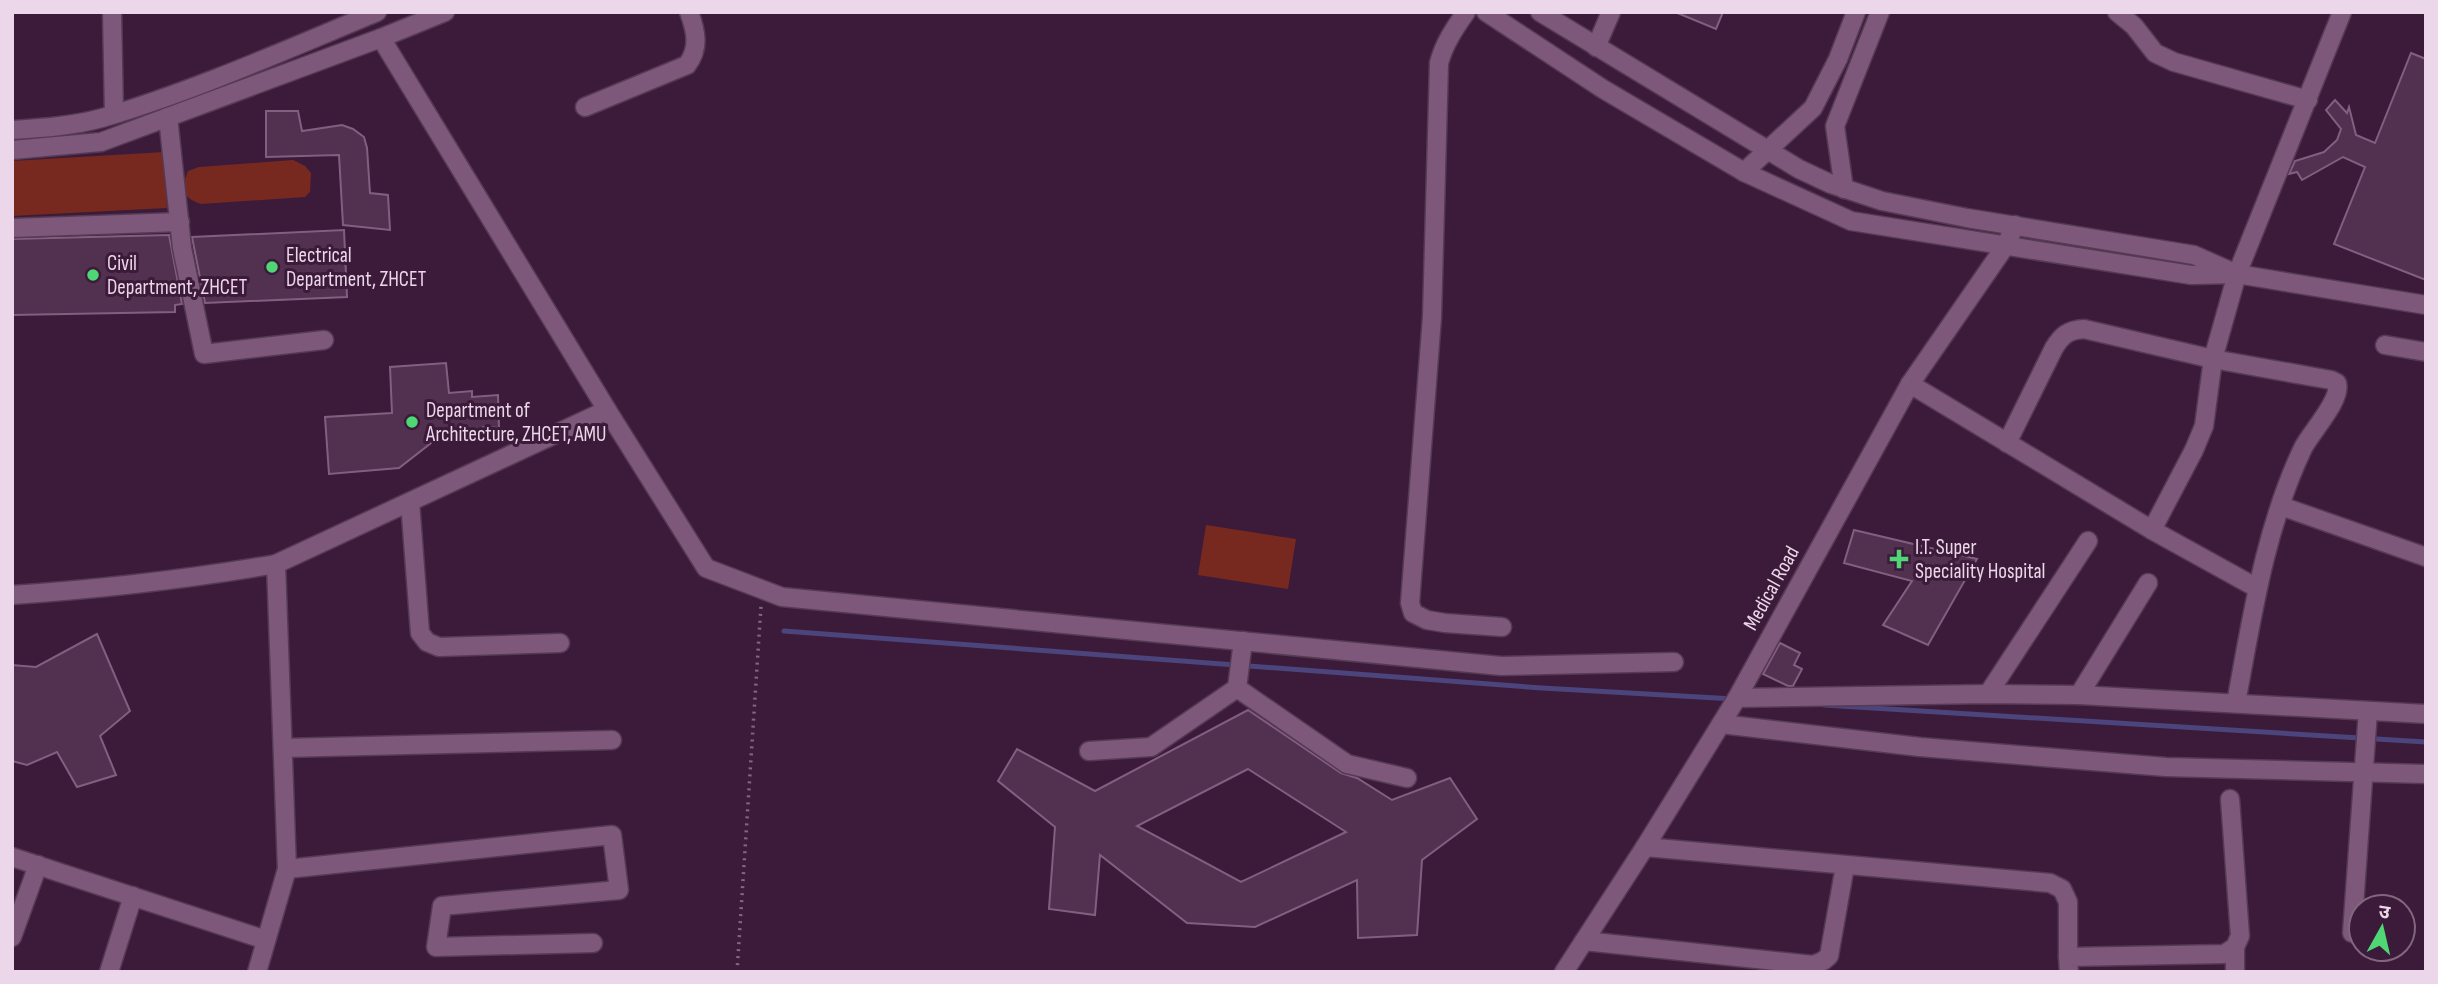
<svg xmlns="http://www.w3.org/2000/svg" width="2438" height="984" viewBox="0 0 2438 984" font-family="'Sofia Sans Condensed','Noto Sans Devanagari',sans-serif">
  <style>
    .green { fill: #772920 }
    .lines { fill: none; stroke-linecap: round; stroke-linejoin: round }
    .stream { stroke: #4c447c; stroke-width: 5 }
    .building { fill: #523050; stroke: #835e80; stroke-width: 2; fill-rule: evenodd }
    .minor-casing { stroke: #563a54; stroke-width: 21 }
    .path { stroke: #836780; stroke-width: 3.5; stroke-dasharray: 2 5; stroke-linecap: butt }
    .minor { stroke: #7d587a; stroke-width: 18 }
    .poi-dot { fill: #4fd675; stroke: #3b1b39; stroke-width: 2.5 }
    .labels { text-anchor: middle; stroke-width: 6; stroke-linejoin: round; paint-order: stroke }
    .poi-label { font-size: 21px; fill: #ecd6e9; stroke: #3b1b39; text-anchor: start }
    .street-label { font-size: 21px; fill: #ecd6e9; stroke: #3b1b39 }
  </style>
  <rect width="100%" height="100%" fill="#3b1b39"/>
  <g class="green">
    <polygon points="164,152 167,208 12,216 12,161"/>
    <path d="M 293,160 L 305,166 L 311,173 L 310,192 L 305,197 L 201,204 C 182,198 181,188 188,171 L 199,167 Z"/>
    <polygon points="1206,525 1296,539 1288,589 1198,575"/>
  </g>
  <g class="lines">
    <g class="stream">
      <polyline points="784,631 1542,688 1734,699"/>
      <polyline points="1824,705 2426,742"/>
    </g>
  </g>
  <g class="building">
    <polygon points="1675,12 1723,12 1716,29"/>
    <polygon points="2411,53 2426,59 2426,280 2334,244 2365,167 2343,157 2302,180 2297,172 2289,174 2295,161 2324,152 2337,140 2341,129 2326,110 2335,100 2347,113 2349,107 2356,135 2375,143"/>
    <polygon points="266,111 298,111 302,131 342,125 353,129 364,137 367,148 370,193 388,195 390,230 343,225 339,155 266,157"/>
    <polygon points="344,230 347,297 205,303 192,237"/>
    <polygon points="169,235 182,304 175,305 175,312 12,315 12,239"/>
    <polygon points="446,363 449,393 472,391 472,397 498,395 499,428 483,427 482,436 435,440 399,468 329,474 325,417 392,413 390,367"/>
    <polygon points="1854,530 1977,559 1928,645 1883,625 1912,581 1844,563"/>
    <polygon points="97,634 130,711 100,736 116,775 77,787 57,752 27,765 12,761 12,665 36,667"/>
    <polygon points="1780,643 1800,653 1794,665 1802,669 1793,686 1788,686 1763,674"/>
    <path d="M 1248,710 L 1341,773 L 1357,778 L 1392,800 L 1450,778 L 1477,819 L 1422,860 L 1417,935 L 1358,938 L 1357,880 L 1255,927 L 1187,923 L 1100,855 L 1095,915 L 1049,909 L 1055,827 L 998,781 L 1017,749 L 1095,791 ZM 1248,769 L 1346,832 L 1241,882 L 1137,826 Z"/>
  </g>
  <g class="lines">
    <defs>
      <g id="minor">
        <polyline points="112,12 114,114"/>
        <path d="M 1466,12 C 1454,29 1444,44 1439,63 L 1432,317 L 1410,603 L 1413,613 L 1427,620 L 1445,623 L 1502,627"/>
        <polyline points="1486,12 1603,89 1744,172 1851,221 2191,275 2237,274 2426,305"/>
        <polyline points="1540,12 1799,169 1831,184 1882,201 1967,218 2194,255 2230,271"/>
        <polyline points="2117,12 2134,26 2155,53 2174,62 2308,100"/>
        <polyline points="1596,47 1611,12"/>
        <path d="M 585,107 L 687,65 C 700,48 696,31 689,12"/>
        <polyline points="168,117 182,248 204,354 324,340"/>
        <path d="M 12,130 C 42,128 73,126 102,118 C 194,91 288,49 377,12"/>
        <polyline points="12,150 101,142 381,38 445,12"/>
        <polyline points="1744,172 1813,108 1838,59 1856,12"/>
        <polyline points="1844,189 1835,126 1880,12"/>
        <polyline points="12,228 180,222"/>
        <polyline points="2385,345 2426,352"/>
        <polyline points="1910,384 2152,530 2257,588"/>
        <polyline points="607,410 706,568 782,597 1501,666 1674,662"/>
        <path d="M 2007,443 L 2054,348 C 2062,335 2068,330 2084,329 L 2213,359 L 2331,380 L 2337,383 C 2342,400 2311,432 2303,448 C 2265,528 2252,617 2236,703"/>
        <polyline points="410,502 420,633 427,642 439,647 560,643"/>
        <polyline points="2281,506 2426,557"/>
        <polyline points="2152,530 2194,450 2204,426 2213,359 2237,274 2342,12"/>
        <path d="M 12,595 C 100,589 189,579 276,564"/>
        <polyline points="1237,688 1347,764 1407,778"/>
        <polyline points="1988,694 2088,541"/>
        <polyline points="2079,695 2148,583"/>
        <polyline points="1737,698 1988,694 2079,695 2426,714"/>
        <polyline points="1721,724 1920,747 2166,767 2426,774"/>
        <polyline points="283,748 612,740"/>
        <polyline points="1089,751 1151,747 1237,688 1243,641"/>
        <polyline points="1645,847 2050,883 2062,889 2068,902 2068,957"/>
        <polyline points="12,857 266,940"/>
        <polyline points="287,869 612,835 619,890 442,906 436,947 593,943"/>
        <polyline points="2352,933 2368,711"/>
        <polyline points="12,937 38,865"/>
        <polyline points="1584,941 1813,965 1823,961 1829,956 1845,866"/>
        <polyline points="109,972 133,896"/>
        <polyline points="257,972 287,869 276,564 607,410 381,38"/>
        <polyline points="1564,972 1645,847 1737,698 1910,384 2006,245 2015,225"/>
        <polyline points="2069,972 2068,957 2224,954 2235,947 2240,936 2230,799"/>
        <polyline points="2235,972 2235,947"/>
      </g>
    </defs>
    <use href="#minor" class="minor-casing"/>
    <polyline class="path" points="737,972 761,606"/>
    <use href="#minor" class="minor"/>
  </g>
  <g class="poi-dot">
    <circle cx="272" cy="267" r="7"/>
    <circle cx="93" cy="275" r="7"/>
    <circle cx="412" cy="422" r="7"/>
    <path d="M1895.5 548.5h7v7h7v7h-7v7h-7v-7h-7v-7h7z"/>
  </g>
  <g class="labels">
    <g class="poi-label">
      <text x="286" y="262">Electrical<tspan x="286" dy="24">Department, ZHCET</tspan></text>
      <text x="107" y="270">Civil<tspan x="107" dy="24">Department, ZHCET</tspan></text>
      <text x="426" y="417">Department of<tspan x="426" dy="24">Architecture, ZHCET, AMU</tspan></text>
      <text x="1915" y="554">I.T. Super<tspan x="1915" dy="24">Speciality Hospital</tspan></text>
    </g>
    <g class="street-label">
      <text transform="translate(1771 588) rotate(-61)" y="7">Medical Road</text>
    </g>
  </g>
  <rect width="2438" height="984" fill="none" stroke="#ecd6e9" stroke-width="28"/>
  <g transform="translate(2382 928) rotate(8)"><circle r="33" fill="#3b1b39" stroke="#82667f" stroke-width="2"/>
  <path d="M0-5L12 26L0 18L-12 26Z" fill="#4fd675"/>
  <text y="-10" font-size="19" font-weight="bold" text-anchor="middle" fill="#ecd6e9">उ</text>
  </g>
</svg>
